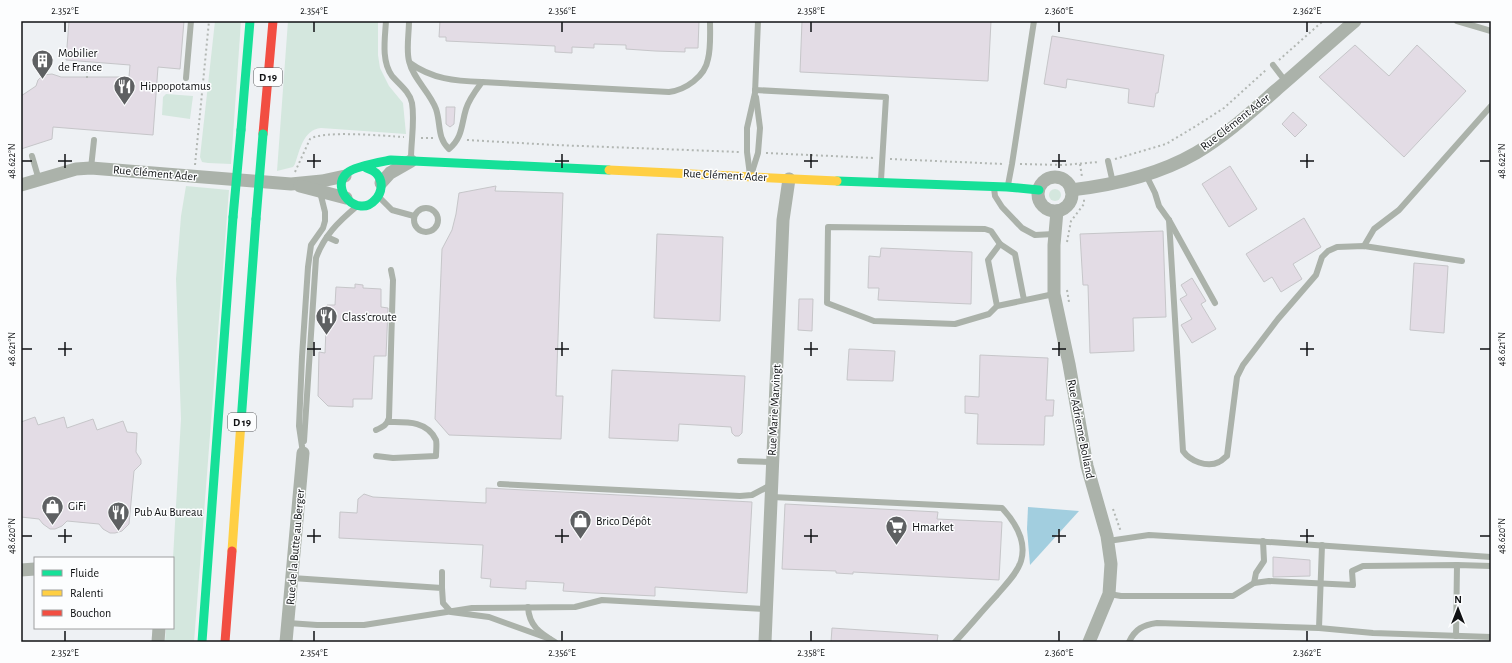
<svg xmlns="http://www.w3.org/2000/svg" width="1512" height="663" viewBox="0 0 1512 663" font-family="'Alegreya Sans',sans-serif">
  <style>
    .green { fill: #d4e7de }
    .water { fill: #a2cedf }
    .building { fill: #e3dce5; stroke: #c6c6c9 }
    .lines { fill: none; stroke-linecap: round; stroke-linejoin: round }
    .path { stroke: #b2b7b3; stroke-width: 2; stroke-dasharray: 2 3; stroke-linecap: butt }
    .lane { stroke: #abb2aa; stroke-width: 6 }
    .street { stroke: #abb2aa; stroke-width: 13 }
    .fast { stroke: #16e098; stroke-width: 9 }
    .slow { stroke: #ffcf43; stroke-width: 9 }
    .jam { stroke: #f24e42; stroke-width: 9 }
    .fast-bridge { stroke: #16e098; stroke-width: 9 }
    .ticks { fill: none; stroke: #101214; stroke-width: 1.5 }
    .labels { text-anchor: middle; stroke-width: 3; stroke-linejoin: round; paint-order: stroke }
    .shield { fill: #fcfdfe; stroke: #57585a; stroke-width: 1 }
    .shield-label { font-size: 11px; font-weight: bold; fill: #101214 }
    .poi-label { font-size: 12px; fill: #101214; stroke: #fcfdfe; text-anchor: start }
    .street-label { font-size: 12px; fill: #101214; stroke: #fcfdfe }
    .neatline { fill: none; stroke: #101214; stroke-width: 1.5 }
    .ticks-label { font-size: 10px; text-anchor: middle; fill: #101214 }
  </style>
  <rect width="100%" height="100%" fill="#eef1f4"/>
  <g class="green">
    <polygon points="215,21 241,21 231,164 208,163 202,162 200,157"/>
    <path d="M 288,21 L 378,21 L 378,55 L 380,68 L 389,86 L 403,103 L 406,134 L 321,128 C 303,130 300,150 295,164 L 293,167 L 277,171 Z"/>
    <polygon points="166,94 193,96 190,119 162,115 163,97"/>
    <polygon points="186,186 229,190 194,642 165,642 166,628 173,628 173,558 181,419 176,279 181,216"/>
    <circle cx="1055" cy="195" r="6"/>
  </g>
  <polygon class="water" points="1028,507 1079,511 1030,565 1027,529"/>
  <g class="building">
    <polygon points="69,21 184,21 180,69 158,67 153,135 53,127 52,139 21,149 21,96 36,86 38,80 43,75 52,74 61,77 129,77 130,65 66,60"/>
    <polygon points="440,21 699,21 698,48 685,48 685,52 655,51 626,49 626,45 594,44 594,48 572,47 572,53 555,52 555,46 446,41 446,37 439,37"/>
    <polygon points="802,21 991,21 988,81 800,72"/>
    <polygon points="1052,36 1164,55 1158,93 1156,93 1154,107 1128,103 1129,89 1067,79 1066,88 1044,84"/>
    <polygon points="1355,45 1389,76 1417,45 1466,91 1404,157 1319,77"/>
    <polygon points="446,107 455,107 454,124 450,127 446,124"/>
    <polygon points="1293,112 1307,125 1295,137 1282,124"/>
    <polygon points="1230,166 1257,209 1229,227 1202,184"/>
    <polygon points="496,186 495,191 563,193 556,396 563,396 561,439 449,435 435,419 442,249 452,230 456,214 459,193"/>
    <polygon points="1304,218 1321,247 1293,264 1302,279 1281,292 1272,277 1264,282 1246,254"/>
    <polygon points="1163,231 1166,317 1133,318 1134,351 1090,353 1088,285 1083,285 1080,234"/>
    <polygon points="657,234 723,237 720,321 654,318"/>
    <polygon points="881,248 972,252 971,304 878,300 879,288 868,288 869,256 880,257"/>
    <polygon points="1414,263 1448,266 1444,333 1410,330"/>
    <polygon points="1192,278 1206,301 1201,304 1216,329 1192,343 1181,325 1192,319 1180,299 1187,295 1181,285"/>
    <polygon points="355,284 363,285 363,288 381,289 381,307 388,308 386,356 374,356 372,399 353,399 353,407 328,406 318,396 319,352 325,353 327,305 335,305 336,287 355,288"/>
    <polygon points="799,299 813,299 812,331 798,330"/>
    <polygon points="849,349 895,351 893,381 847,380"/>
    <polygon points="980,355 1048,358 1046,400 1054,400 1053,416 1045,416 1044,445 977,444 978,414 965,413 965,396 979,397"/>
    <polygon points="612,370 745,376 742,433 739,436 735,436 732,433 731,427 679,424 678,441 609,438"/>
    <polygon points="35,417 38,425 64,417 67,428 93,419 97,430 123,421 127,432 137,433 136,452 141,460 141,464 134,471 129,524 122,531 115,533 110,533 103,529 99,524 67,521 62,526 55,529 50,529 43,524 39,519 21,517 21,422"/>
    <polygon points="486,488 752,502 747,593 655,587 655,596 594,593 563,591 564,583 526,581 526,589 490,587 491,579 481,578 483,545 339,538 340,512 357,513 358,499 364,494 373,497 486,503"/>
    <polygon points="785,504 938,512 937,519 1002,522 999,580 853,572 853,574 836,573 836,571 782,569"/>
    <polygon points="1273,557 1310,560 1310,576 1273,577"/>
    <polygon points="832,628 938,635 937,642 831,642"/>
  </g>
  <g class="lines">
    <g class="path">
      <polyline points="1279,60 1323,21"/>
      <polyline points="87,78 87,69"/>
      <polyline points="421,138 434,138"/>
      <polyline points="467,140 555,145 740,152"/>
      <polyline points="766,153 874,158"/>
      <polyline points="890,159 1004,164"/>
      <polyline points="1115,159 1166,144 1196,126 1224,108 1266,70"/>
      <polyline points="1020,164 1063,165 1099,162"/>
      <polyline points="1080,164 1082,177"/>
      <polyline points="195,165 209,21"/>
      <path d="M 295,172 L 310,139 C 323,130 385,136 404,137"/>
      <polyline points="1067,242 1071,221 1084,204 1084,199"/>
      <polyline points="1067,290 1069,302"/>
      <polyline points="1113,509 1121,532"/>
    </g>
    <g class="lane">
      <path d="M 386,21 C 385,38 381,61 392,76 C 399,84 410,92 412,103 C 415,121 411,141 411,159"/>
      <path d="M 409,21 C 409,34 406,49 409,61 C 413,79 430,92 436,109 C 441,124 437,138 449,149 C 463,137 461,125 466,109 C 469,99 476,90 482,82 L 669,92 C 685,90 705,77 708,59 C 711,47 710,33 710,21"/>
      <polyline points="1457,21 1491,31"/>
      <path d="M 410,63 C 432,79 455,81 482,82"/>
      <polyline points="1273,65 1286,82"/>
      <polyline points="186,78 191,21"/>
      <polyline points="755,90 886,97 881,180"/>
      <polyline points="32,156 39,180"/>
      <polyline points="1108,161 1113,183"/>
      <polyline points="91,168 94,140"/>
      <polyline points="750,175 747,152 747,128 755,93 758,21"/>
      <polyline points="751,175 758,153 760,128 756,97"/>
      <polyline points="1146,175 1155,193 1159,206 1169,220 1215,303"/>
      <polyline points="1008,185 1012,164 1034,21"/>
      <polyline points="994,188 995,196 1002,207 1022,228 1035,235 1054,234"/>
      <polyline points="380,198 392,210 414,216"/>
      <circle cx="426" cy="220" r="12"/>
      <path d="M 1169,220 L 1183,451 C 1190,461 1207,468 1219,462 C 1222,461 1225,457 1227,456 L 1237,377 L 1243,365 L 1278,319 L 1316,275 L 1322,257 L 1328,251 L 1337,247 L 1364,246 L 1462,261"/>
      <polyline points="327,237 336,241"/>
      <polyline points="1364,246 1374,229 1399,210 1491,106"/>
      <polyline points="1024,300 1015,254 1000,244 991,231 985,229 828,227 827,303 874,321 955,324 989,314 997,306 1054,294"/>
      <polyline points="997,306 988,260 1000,244"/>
      <path d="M 376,430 C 383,427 387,425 389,418 L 393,280 L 391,270"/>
      <path d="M 304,441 L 316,258 C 324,236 338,222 356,207"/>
      <polyline points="303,453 299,426 302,357 308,267 311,245 323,228 325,221 325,212 320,192"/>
      <path d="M 376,456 L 393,458 L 436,456 C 436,451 437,444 436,440 C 427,420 405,422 388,422"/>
      <polyline points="740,461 772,462"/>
      <polyline points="500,484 740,496 752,495 771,485"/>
      <path d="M 772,497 L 1002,508 C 1015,522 1027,541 1021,561 C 1017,574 1005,585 996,596 C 982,611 969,627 955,642"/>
      <polyline points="1108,541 1149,535 1285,543 1491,557"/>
      <polyline points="292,578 442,588 443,603 451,612 489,617 550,639"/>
      <polyline points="1254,583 1256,573 1264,561 1263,541"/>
      <polyline points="442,588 442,572"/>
      <polyline points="1109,594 1121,596 1233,596 1254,583 1269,581 1353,585 1352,571 1363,566 1457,565 1491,566"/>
      <path d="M 528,607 C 529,626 540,633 555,642"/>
      <polyline points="288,623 317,625 364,625 472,608 575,607 602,600 766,609"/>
      <polyline points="1319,628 1322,545"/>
      <polyline points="1456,636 1457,565"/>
      <path d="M 1129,642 C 1135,629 1143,625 1157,623 L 1319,628 L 1373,633 L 1491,637"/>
    </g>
    <g class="street">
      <circle cx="1055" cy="194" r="17"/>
      <polyline points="381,183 390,173 411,161"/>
      <polyline points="21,185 76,169 91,168 291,184 322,181 345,176"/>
      <polyline points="300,186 346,198"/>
      <path d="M 1071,190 C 1114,185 1158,175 1196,153 C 1225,136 1250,113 1275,91 C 1302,68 1328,44 1355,21"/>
      <polyline points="1057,211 1054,245 1054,294 1069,364 1087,466 1107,536 1111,564 1109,594 1089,642"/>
      <polyline points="21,570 35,569"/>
      <polyline points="158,642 159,628"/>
      <polyline points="286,642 303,453"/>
      <polyline points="765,642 783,220 789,179"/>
    </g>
    <g class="fast">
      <polyline points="241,130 250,21"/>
      <path d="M 365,167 C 368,169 373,170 376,173 C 384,181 382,193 375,200 C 358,219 329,189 347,173 C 355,166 381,162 391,160 L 609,170"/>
      <polyline points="837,181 1007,187 1039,190"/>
      <polyline points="241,422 256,219"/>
      <polyline points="202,642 233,217"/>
    </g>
    <g class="slow">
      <polyline points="609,170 837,181"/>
      <polyline points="232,551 241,422"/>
    </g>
    <g class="jam">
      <polyline points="263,134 273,21"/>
      <polyline points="225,642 232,551"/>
    </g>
    <g class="fast-bridge">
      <polyline points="233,217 241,130"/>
      <polyline points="256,219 263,134"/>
    </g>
  </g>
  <path class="ticks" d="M 65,22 L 65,32M 314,22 L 314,32M 562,22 L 562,32M 811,22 L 811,32M 1059,22 L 1059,32M 1307,22 L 1307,32M 65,154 L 65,168M 314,154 L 314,168M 562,154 L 562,168M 811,154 L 811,168M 1059,154 L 1059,168M 1307,154 L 1307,168M 22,161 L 32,161M 58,161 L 72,161M 307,161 L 321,161M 555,161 L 569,161M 804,161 L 818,161M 1052,161 L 1066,161M 1300,161 L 1314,161M 1480,161 L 1490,161M 65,342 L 65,356M 314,342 L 314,356M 562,342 L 562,356M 811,342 L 811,356M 1059,342 L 1059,356M 1307,342 L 1307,356M 22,349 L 32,349M 58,349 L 72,349M 307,349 L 321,349M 555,349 L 569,349M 804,349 L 818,349M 1052,349 L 1066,349M 1300,349 L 1314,349M 1480,349 L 1490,349M 65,529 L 65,543M 314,529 L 314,543M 562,529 L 562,543M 811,529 L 811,543M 1059,529 L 1059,543M 1307,529 L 1307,543M 22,536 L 32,536M 58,536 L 72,536M 307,536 L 321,536M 555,536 L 569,536M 804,536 L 818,536M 1052,536 L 1066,536M 1300,536 L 1314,536M 1480,536 L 1490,536M 65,631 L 65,641M 314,631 L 314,641M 562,631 L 562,641M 811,631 L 811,641M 1059,631 L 1059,641M 1307,631 L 1307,641"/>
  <defs>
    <symbol id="building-pin" viewBox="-11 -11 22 30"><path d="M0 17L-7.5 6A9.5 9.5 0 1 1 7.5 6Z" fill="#5e6062" stroke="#fcfdfe"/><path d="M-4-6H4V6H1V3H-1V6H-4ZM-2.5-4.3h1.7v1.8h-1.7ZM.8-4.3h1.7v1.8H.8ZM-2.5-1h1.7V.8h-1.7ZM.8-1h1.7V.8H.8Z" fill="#fff"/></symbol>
    <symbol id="restaurant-pin" viewBox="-11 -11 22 30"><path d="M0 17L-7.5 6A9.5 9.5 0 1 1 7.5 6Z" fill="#5e6062" stroke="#fcfdfe"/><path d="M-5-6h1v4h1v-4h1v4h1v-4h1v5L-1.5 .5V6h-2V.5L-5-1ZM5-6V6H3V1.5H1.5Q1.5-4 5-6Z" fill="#fff"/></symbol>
    <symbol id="shop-pin" viewBox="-11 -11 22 30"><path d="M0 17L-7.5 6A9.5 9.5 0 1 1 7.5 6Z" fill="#5e6062" stroke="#fcfdfe"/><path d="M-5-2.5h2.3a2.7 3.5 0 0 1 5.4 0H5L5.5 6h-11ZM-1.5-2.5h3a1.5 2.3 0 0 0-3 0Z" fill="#fff"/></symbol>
    <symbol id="supermarket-pin" viewBox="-11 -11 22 30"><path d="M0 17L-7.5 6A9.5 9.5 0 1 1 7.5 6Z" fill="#5e6062" stroke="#fcfdfe"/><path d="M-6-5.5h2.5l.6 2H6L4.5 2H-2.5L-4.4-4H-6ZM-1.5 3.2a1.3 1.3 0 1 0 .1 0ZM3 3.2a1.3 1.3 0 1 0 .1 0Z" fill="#fff"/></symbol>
  </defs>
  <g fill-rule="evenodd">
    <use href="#building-pin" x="30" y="48" width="25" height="34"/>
    <use href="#restaurant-pin" x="112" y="74" width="25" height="34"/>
    <use href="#restaurant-pin" x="314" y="304" width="25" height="34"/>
    <use href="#shop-pin" x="40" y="494" width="25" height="34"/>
    <use href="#restaurant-pin" x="106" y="500" width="25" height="34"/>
    <use href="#shop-pin" x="568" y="508" width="25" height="34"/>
    <use href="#supermarket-pin" x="884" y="514" width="25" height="34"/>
  </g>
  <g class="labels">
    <g class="shield">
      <rect x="254" y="68" width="28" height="18" rx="3"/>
      <rect x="228" y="413" width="28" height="18" rx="3"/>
    </g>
    <g class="shield-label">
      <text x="268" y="81">D 19</text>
      <text x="242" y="426">D 19</text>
    </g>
    <g class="poi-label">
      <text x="58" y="57">Mobilier<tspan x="58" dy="14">de France</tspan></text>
      <text x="140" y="90">Hippopotamus</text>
      <text x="342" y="321">Class'croute</text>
      <text x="68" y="510">GiFi</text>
      <text x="134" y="516">Pub Au Bureau</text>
      <text x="596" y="525">Brico Dépôt</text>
      <text x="912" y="531">Hmarket</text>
    </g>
    <g class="street-label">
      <text transform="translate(1235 122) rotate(-38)" y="4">Rue Clément Ader</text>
      <text transform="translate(155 173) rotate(5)" y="4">Rue Clément Ader</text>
      <text transform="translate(725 175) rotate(3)" y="4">Rue Clément Ader</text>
      <text transform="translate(774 410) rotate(-87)" y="4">Rue Marie Marvingt</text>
      <text transform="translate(1081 429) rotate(79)" y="4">Rue Adrienne Bolland</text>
      <text transform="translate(295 547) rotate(-85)" y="4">Rue de la Butte au Berger</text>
    </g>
  </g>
  <rect width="1512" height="663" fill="none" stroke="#fcfdfe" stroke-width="44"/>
  <rect x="34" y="557" width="140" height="72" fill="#fcfdfe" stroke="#9e9fa0"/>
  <rect x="42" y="570" width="20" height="6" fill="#16e098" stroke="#9e9fa0"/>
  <text x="70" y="577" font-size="12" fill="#101214">Fluide</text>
  <rect x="42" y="590" width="20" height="6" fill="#ffcf43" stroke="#9e9fa0"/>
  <text x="70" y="597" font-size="12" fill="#101214">Ralenti</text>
  <rect x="42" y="610" width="20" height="6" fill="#f24e42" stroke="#9e9fa0"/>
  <text x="70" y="617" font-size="12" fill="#101214">Bouchon</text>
  <g transform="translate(1458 609)" stroke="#fcfdfe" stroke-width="3" paint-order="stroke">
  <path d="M0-3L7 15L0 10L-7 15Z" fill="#101214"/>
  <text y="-6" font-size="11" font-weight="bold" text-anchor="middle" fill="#101214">N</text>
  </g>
  <rect x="22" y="22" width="1468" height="619" class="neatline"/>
  <g class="ticks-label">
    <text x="65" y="14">2.352°E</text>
    <text x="314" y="14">2.354°E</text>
    <text x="562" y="14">2.356°E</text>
    <text x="811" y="14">2.358°E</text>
    <text x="1059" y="14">2.360°E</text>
    <text x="1307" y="14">2.362°E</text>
    <text transform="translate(11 161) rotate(-90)" y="4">48.622°N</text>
    <text transform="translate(1501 161) rotate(-90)" y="4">48.622°N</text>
    <text transform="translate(11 349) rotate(-90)" y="4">48.621°N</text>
    <text transform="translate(1501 349) rotate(-90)" y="4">48.621°N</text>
    <text transform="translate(11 536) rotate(-90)" y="4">48.620°N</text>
    <text transform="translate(1501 536) rotate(-90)" y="4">48.620°N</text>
    <text x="65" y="656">2.352°E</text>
    <text x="314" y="656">2.354°E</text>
    <text x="562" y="656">2.356°E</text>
    <text x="811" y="656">2.358°E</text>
    <text x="1059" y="656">2.360°E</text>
    <text x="1307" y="656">2.362°E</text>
  </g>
</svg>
